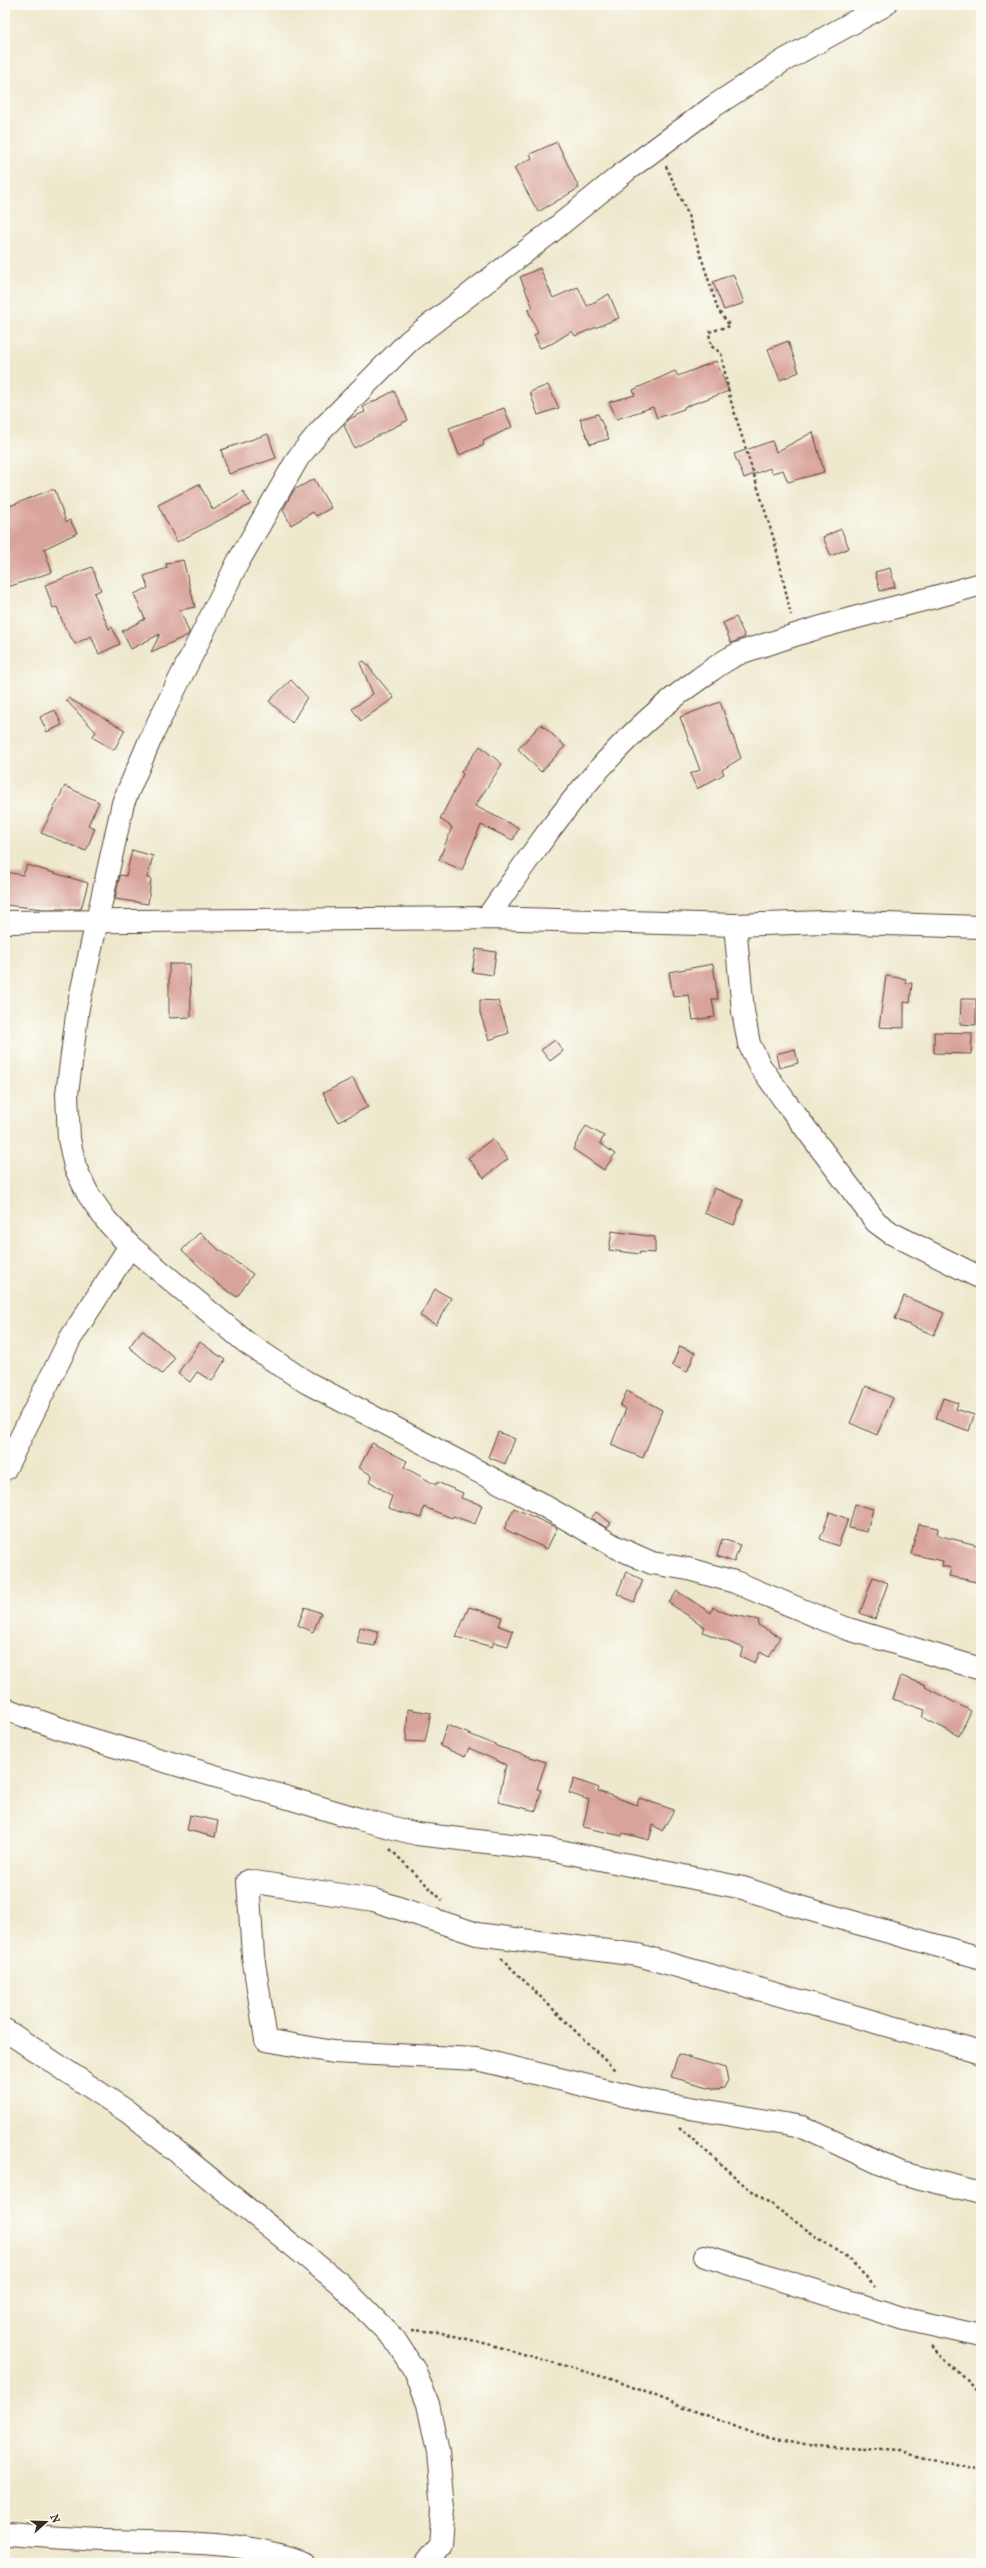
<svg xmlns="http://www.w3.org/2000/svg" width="986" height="2568" viewBox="0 0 986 2568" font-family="'IM FELL French Canon',serif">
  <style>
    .building { fill: #d8a39a }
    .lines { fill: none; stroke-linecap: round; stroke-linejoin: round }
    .minor-casing { stroke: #564638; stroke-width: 24 }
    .major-casing { stroke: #564638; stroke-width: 24 }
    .path { stroke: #564638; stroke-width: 2.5; stroke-dasharray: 3 3; stroke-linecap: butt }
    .minor { stroke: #fff; stroke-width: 22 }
    .major { stroke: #fff; stroke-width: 22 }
  </style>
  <rect width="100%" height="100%" fill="#fdfcf7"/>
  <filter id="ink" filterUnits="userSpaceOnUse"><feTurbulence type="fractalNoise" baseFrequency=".025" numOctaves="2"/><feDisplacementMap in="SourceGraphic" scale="8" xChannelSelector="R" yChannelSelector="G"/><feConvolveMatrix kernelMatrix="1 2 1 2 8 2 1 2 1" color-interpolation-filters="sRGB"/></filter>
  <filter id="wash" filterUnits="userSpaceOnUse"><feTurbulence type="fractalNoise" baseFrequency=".012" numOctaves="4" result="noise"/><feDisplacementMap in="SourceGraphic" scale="16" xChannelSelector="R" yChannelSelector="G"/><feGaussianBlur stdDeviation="0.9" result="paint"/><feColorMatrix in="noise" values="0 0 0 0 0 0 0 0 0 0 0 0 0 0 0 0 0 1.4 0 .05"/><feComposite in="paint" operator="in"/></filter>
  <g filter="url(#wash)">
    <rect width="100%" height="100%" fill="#eee8cc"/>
    <g id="blocks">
      <g class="building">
        <polygon points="557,142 579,188 538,212 514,168 532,158 530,154"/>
        <polygon points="540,268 553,298 578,287 587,306 609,294 619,318 575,336 572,331 553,343 540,348 534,335 538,333 528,310 533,308 520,277"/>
        <polygon points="733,274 744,303 724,310 713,282"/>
        <polygon points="788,341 799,372 780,380 768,349"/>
        <polygon points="716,361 729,391 684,407 684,409 657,418 653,407 617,419 609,402 635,395 633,390 675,371 678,376"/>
        <polygon points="548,385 559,408 538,415 530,392"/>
        <polygon points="394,391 408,420 354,448 344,425 351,418 365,412 363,407"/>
        <polygon points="504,408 512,427 483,441 484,445 459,455 449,428"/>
        <polygon points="598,414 609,439 590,444 580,419"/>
        <polygon points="813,432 824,472 788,482 783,470 772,473 770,468 744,478 734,454 772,441 776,452"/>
        <polygon points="268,434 276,458 229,474 221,450"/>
        <polygon points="314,479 331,508 316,516 313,512 291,525 283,510 294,490"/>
        <polygon points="199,484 213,510 243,491 251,504 177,542 158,505"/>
        <polygon points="50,490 55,490 66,522 70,520 77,533 44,549 52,572 5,588 5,508"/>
        <polygon points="841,529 849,548 831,556 823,537"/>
        <polygon points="183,560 195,607 180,610 189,632 188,635 151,652 160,634 131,649 122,631 145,619 134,594 148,588 144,576 167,568 166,564"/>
        <polygon points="92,567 101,590 94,593 109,629 112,627 120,644 99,654 91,636 75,644 64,626 57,607 53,608 45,585"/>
        <polygon points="890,568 895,587 880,591 875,572"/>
        <polygon points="736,617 745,637 731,643 723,623"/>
        <polygon points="364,661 394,698 361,721 352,709 373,694 360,663"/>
        <polygon points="291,680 307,697 292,723 269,701"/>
        <polygon points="68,698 125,730 114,750 92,737 96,732 66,700"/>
        <polygon points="720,702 741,758 722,770 724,774 697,789 690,774 700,770 680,717"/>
        <polygon points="55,710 62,725 47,732 40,717"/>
        <polygon points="541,724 565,746 541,772 518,749"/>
        <polygon points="480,746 502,764 475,806 519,828 513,840 481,825 462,870 439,860 452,827 440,819 463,774 461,772"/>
        <polygon points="65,786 99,802 88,825 95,828 86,851 41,833"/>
        <polygon points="132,850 153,856 147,878 151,879 148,904 115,899 120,875 126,876"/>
        <polygon points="27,865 88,883 81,909 44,909 5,905 5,872 23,875"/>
        <polygon points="476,949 496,952 493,975 472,972"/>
        <polygon points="169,964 190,964 191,1017 169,1018"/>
        <polygon points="713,964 718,999 712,999 715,1017 693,1020 689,995 673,997 669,972"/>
        <polygon points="886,976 906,979 905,983 912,983 910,1003 904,1002 904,1028 879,1027"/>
        <polygon points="961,999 976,999 976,1025 960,1024"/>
        <polygon points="480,1000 498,1001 509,1033 489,1040 480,1013"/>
        <polygon points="934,1032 972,1033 971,1054 934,1053"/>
        <polygon points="555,1040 563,1051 550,1061 541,1050"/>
        <polygon points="795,1049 798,1063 779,1068 776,1054"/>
        <polygon points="353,1078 368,1107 338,1122 323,1093"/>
        <polygon points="586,1126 604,1136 600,1143 615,1154 604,1170 573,1149"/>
        <polygon points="492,1139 508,1159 484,1178 468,1158"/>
        <polygon points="714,1188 743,1200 734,1225 704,1213"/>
        <polygon points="612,1231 655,1237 655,1253 640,1252 640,1254 609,1250"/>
        <polygon points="200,1232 219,1250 253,1274 237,1297 218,1284 182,1250"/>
        <polygon points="435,1289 451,1298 436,1325 420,1316"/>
        <polygon points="904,1296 944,1313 934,1335 895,1319"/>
        <polygon points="142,1330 175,1358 162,1374 129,1347"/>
        <polygon points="200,1342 225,1360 212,1381 197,1372 190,1382 178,1373"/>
        <polygon points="680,1346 695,1353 687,1372 672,1365"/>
        <polygon points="866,1386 893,1398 877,1435 850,1423"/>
        <polygon points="627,1391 662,1410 643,1458 611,1445 626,1409 620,1406"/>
        <polygon points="943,1398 958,1403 956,1409 974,1415 969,1431 936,1419"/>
        <polygon points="498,1432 515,1439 505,1464 488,1457"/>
        <polygon points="372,1443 407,1461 404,1467 436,1485 437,1482 463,1493 461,1498 482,1505 475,1524 453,1516 452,1518 424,1507 421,1518 388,1508 392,1496 369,1481 372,1475 359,1468"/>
        <polygon points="855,1504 873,1509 867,1532 849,1528"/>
        <polygon points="514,1508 557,1528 547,1549 504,1529"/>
        <polygon points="596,1512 611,1523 607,1528 591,1518"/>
        <polygon points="830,1512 848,1519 838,1546 820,1539"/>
        <polygon points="918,1524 938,1528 937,1535 981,1546 981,1583 949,1576 951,1568 942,1566 943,1561 911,1554"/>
        <polygon points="722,1539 740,1545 734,1562 717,1556"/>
        <polygon points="626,1572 643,1580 634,1602 617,1594"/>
        <polygon points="873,1577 888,1583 875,1619 860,1613"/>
        <polygon points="677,1591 711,1613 713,1607 728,1614 759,1620 758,1625 780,1637 769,1657 760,1652 755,1663 740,1656 744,1648 703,1632 705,1627 669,1603"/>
        <polygon points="305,1607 321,1613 313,1632 298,1625"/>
        <polygon points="469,1607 502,1617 499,1626 513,1631 508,1646 494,1642 492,1647 456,1637"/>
        <polygon points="360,1627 378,1631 375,1646 357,1643"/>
        <polygon points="901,1676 926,1685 925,1687 971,1711 959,1736 922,1717 925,1710 893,1699"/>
        <polygon points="408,1709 431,1713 425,1742 406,1741"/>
        <polygon points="447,1725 496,1745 496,1746 546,1762 537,1789 541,1790 536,1811 498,1802 506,1765 469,1748 465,1757 440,1746"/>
        <polygon points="574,1779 599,1788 598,1791 637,1805 639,1798 674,1810 662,1831 653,1825 649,1840 623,1833 622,1836 583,1827 589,1800 569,1793"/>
        <polygon points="190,1815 218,1821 215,1837 187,1830"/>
        <polygon points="678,2054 725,2068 728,2080 724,2088 716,2089 671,2077"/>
      </g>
    </g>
  </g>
  <g filter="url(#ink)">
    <use href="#blocks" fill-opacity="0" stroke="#564638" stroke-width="1"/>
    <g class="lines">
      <defs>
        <g id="minor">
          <polyline points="885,5 783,61 714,106 627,170 551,232 409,341 320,431 298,458 238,562 153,733 123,803 78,1007 67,1094 69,1139 75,1167 88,1194 106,1220 130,1246 247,1343 306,1382 539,1503 616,1547 652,1563 688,1569 735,1582 845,1628 981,1669"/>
          <path d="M 487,918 C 548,830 609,741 699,679 C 709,672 719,664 730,658 C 743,650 759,647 774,642 C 841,618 912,605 981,584"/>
          <polyline points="5,922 487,918 735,925 824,922 981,927"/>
          <polyline points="735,925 743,1011 749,1044 760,1066 785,1101 876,1222 891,1233 981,1278"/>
          <polyline points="5,1469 70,1339 130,1246"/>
          <polyline points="5,1709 84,1737 359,1819 417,1834 555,1850 743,1888 800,1907 981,1958"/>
          <polyline points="981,2052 638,1955 477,1934 374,1900 248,1881 253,1956 266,2040 333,2052 477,2059 649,2101 802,2127 901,2173 981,2193"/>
          <polyline points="705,2256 905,2319 981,2336"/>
        </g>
        <g id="major">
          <polyline points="5,2030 128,2112 339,2283 395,2340 415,2371 428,2404 438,2452 443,2509 440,2544 425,2563"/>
          <path d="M 5,2534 C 38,2536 72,2539 106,2540 C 172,2542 241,2539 304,2563"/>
        </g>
      </defs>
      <use href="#minor" class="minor-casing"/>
      <use href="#major" class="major-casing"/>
      <g class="path">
        <polyline points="666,166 687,212 718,310 730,326 709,332 711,346 721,353 730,398 775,543 791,615"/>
        <polyline points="390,1849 442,1900"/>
        <polyline points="501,1958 616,2071"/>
        <polyline points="679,2127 744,2185 848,2259 875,2287"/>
        <polyline points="412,2330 438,2332 492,2345 614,2380 752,2433 814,2446 900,2451 981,2471"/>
        <polyline points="931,2346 981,2395"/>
      </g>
      <use href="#minor" class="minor"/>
      <use href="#major" class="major"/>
    </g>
  </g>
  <rect width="986" height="2568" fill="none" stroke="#fdfcf7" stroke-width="20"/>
  <g transform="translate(46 2522) rotate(70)" stroke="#fdfcf7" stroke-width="3" paint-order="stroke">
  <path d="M0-3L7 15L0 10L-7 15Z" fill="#3b2a1e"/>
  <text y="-6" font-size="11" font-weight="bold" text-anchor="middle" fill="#3b2a1e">N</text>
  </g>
</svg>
